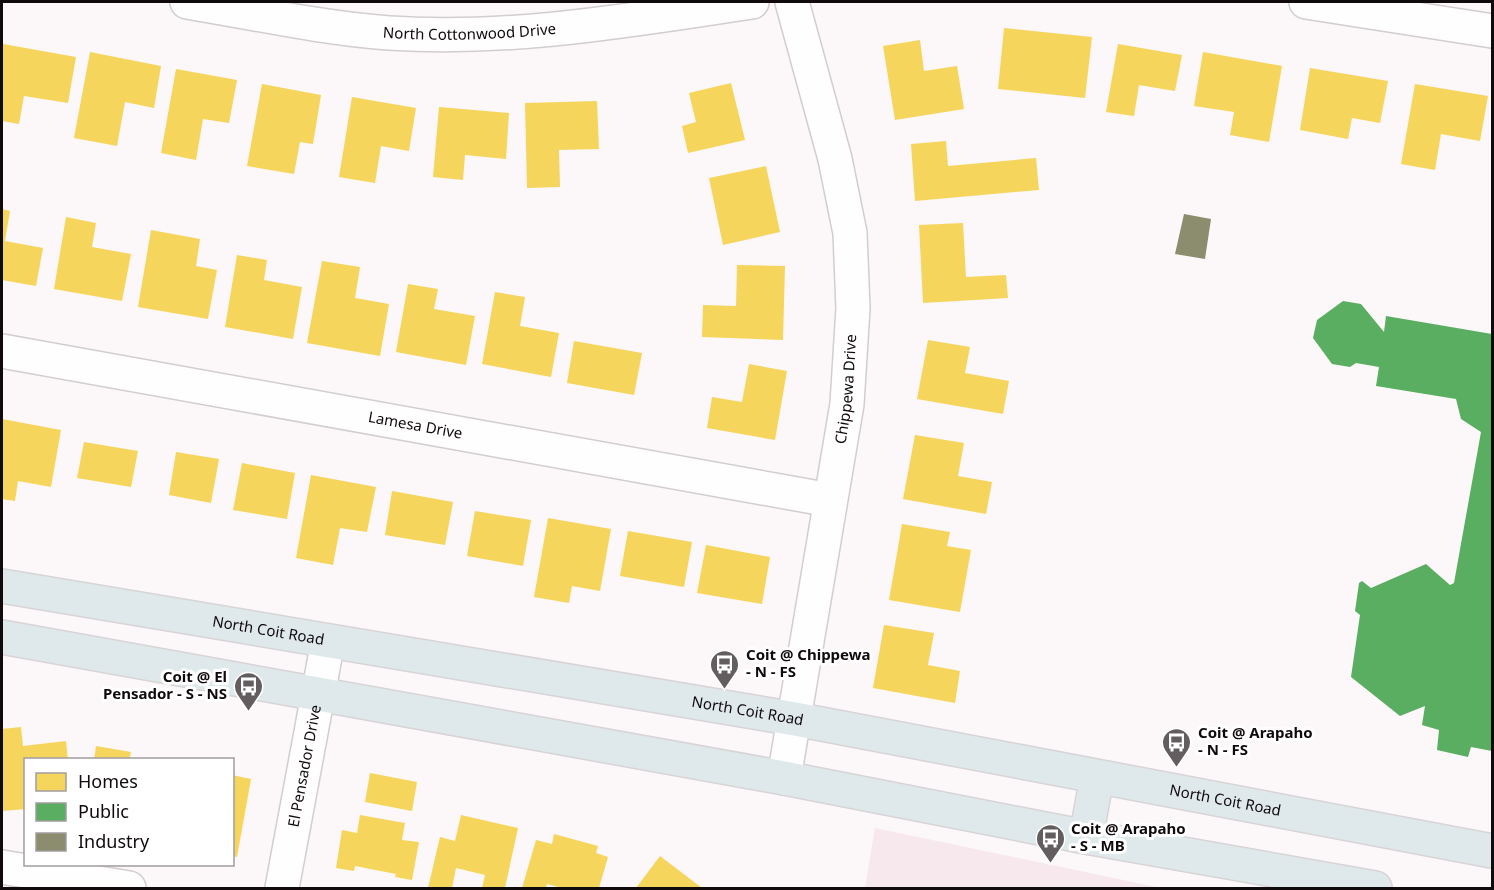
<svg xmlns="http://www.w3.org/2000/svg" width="1494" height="890" viewBox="0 0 1494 890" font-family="'Noto Sans',sans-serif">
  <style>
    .built { fill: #f7e8ee }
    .homes { fill: #f6d55c }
    .public { fill: #5aae61 }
    .industry { fill: #8c8c6e }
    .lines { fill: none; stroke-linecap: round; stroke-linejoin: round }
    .minor-casing { stroke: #d3cdcf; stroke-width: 36 }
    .major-casing { stroke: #d8d4d6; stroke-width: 36 }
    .minor { stroke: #fffefe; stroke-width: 33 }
    .major { stroke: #dfe9ec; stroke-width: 33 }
    .labels { text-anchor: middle; stroke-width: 6; stroke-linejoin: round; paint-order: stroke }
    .street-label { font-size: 15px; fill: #110a0d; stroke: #fff }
    .poi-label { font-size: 15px; font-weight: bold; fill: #110a0d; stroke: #fff; text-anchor: start }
  </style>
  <rect width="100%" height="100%" fill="#fcf7f9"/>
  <polygon class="built" points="875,828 1161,888 865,888"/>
  <g class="homes">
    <polygon points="1004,28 1092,37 1085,98 998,89"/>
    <polygon points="920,40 924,71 957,66 964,109 895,120 883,46"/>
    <polygon points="3,44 76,57 68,103 24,96 19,124 2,121"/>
    <polygon points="1118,44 1182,55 1175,91 1139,85 1134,116 1106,112"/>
    <polygon points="90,52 161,66 154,108 125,102 117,146 74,138"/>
    <polygon points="1203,52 1282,66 1269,142 1230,135 1234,112 1194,106"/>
    <polygon points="1310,68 1388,81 1380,123 1352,118 1348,139 1300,130"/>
    <polygon points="176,69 237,80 229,123 203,119 196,160 161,153"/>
    <polygon points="731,83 745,140 688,153 682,126 696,122 689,93"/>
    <polygon points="262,84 321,95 313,144 300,142 294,174 247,166"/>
    <polygon points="1415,84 1488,96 1480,141 1441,134 1435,170 1401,164"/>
    <polygon points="352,97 416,108 409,151 381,146 375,183 339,177"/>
    <polygon points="597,101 599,149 559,150 560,187 527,188 525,103"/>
    <polygon points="439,107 509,113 506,159 465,155 463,180 433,177"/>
    <polygon points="946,141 948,166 1036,158 1039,190 915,201 911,144"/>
    <polygon points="766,166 780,232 723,245 709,178"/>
    <polygon points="2,209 10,211 5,241 43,248 36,286 2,280"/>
    <polygon points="66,217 96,223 92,247 131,254 122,301 54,289"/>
    <polygon points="963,223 966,277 1006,275 1008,298 923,303 919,225"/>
    <polygon points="151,230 200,239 196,266 217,270 208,319 138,307"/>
    <polygon points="237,255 267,260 264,280 302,287 293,339 225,327"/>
    <polygon points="322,261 360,267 355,298 389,304 380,356 307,343"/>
    <polygon points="737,265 785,266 783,340 702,337 703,305 736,306"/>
    <polygon points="408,284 438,289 434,309 475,316 466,365 396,352"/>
    <polygon points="495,292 525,297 520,326 559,333 551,377 482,364"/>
    <polygon points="928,340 970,347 965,373 1009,381 1003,414 917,399"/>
    <polygon points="574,341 642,353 634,395 567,383"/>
    <polygon points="749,364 787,371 775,440 707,428 712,397 742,402"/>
    <polygon points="2,419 61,430 51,487 18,481 15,501 2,499"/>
    <polygon points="915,435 964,443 958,476 992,482 986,514 903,499"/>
    <polygon points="84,442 138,451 131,487 77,478"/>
    <polygon points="176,452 219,459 211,503 169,495"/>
    <polygon points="242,463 295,473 287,519 233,510"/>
    <polygon points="311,475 376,487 367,532 340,528 333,565 296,558"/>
    <polygon points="392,491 453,502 445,545 385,535"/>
    <polygon points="475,511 531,520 523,566 467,556"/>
    <polygon points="548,518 611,529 600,591 572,586 569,603 534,597"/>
    <polygon points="902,524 950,532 947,546 971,550 960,612 889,600"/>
    <polygon points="628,531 692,542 684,587 620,576"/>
    <polygon points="706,545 770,557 762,604 697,593"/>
    <polygon points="884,625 934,633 928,665 960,671 955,703 873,688"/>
    <polygon points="21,727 23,746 66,741 68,760 26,760 26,809 2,811 2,729"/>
    <polygon points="96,746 131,752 129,760 94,760"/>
    <polygon points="370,773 417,782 412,811 365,802"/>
    <polygon points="232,775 251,779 237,857 232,856"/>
    <polygon points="360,815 405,823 402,840 419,842 412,880 395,877 396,874 355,866 354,871 336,868 342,830 357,833"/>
    <polygon points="461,815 518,828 505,888 482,888 485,875 456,868 452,888 428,888 440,837 455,841"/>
    <polygon points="554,834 598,846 596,853 608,857 599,888 562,888 547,884 546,888 522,888 536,840 552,844"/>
    <polygon points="660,856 702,888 636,888"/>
  </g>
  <polygon class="public" points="1343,301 1361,304 1384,332 1386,316 1492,334 1492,751 1471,747 1468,757 1437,750 1439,730 1422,725 1425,706 1400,716 1351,677 1360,615 1355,611 1359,583 1362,581 1371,588 1426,564 1450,585 1454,583 1481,432 1461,419 1456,399 1376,386 1379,367 1356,363 1350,367 1332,364 1313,338 1317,320"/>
  <polygon class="industry" points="1184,214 1211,219 1205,259 1175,254"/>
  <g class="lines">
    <defs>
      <g id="minor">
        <path id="s1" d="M 187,2 C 253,13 322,28 389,33 C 512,41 631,20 752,2"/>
        <polyline points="1306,2 1492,31"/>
        <path id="s2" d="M 2,351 L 830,500"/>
        <path id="s3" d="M 784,778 L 847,404 L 853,308 L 850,233 L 835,159 L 792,2"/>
        <polyline points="2,867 129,888"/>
        <path id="s4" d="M 282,888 L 328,641"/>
      </g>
      <g id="major">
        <path id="s5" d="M 2,586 L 795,719 L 1492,851"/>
        <polyline points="2,637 784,778 1086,837 1375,888"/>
        <polyline points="1086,837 1097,777"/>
      </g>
    </defs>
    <use href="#minor" class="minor-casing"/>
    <use href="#major" class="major-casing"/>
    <use href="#minor" class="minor"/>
    <use href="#major" class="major"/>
  </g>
  <defs>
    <symbol id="bus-pin" viewBox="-11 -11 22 30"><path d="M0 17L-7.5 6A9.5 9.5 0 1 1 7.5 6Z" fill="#635d60" stroke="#fff"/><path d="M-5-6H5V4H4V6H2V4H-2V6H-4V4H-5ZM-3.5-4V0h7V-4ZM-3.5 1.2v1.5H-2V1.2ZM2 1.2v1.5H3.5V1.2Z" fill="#fff"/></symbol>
  </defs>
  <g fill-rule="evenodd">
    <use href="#bus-pin" x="708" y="648" width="33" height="45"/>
    <use href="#bus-pin" x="232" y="670" width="33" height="45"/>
    <use href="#bus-pin" x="1160" y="726" width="33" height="45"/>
    <use href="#bus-pin" x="1034" y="822" width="33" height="45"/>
  </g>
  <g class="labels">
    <g class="street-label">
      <text dy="5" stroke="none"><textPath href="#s1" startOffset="285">North Cottonwood Drive</textPath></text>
      <text dy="5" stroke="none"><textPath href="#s3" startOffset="394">Chippewa Drive</textPath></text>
      <text dy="5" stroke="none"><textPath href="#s2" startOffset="420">Lamesa Drive</textPath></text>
      <text dy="5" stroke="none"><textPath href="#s5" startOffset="270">North Coit Road</textPath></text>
      <text dy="5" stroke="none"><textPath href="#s5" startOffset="756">North Coit Road</textPath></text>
      <text dy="5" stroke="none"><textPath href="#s4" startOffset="124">El Pensador Drive</textPath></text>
      <text dy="5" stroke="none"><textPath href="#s5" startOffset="1242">North Coit Road</textPath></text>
    </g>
    <g class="poi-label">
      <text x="746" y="660">Coit @ Chippewa<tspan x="746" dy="17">- N - FS</tspan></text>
      <text x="227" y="682" text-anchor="end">Coit @ El<tspan x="227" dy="17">Pensador - S - NS</tspan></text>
      <text x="1198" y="738">Coit @ Arapaho<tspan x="1198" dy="17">- N - FS</tspan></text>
      <text x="1071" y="834">Coit @ Arapaho<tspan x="1071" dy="17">- S - MB</tspan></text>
    </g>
  </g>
  <rect width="1494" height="890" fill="none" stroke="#110a0d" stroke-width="6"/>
  <rect x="24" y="758" width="210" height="108" fill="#ffffff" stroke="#a09d9e" stroke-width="1.5"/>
  <rect x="36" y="773" width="30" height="18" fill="#f6d55c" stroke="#a09d9e" stroke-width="1.5"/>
  <text x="78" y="788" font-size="18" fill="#110a0d">Homes</text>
  <rect x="36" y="803" width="30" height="18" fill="#5aae61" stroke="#a09d9e" stroke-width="1.5"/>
  <text x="78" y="818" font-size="18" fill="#110a0d">Public</text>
  <rect x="36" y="833" width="30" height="18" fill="#8c8c6e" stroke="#a09d9e" stroke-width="1.5"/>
  <text x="78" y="848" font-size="18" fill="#110a0d">Industry</text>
</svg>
